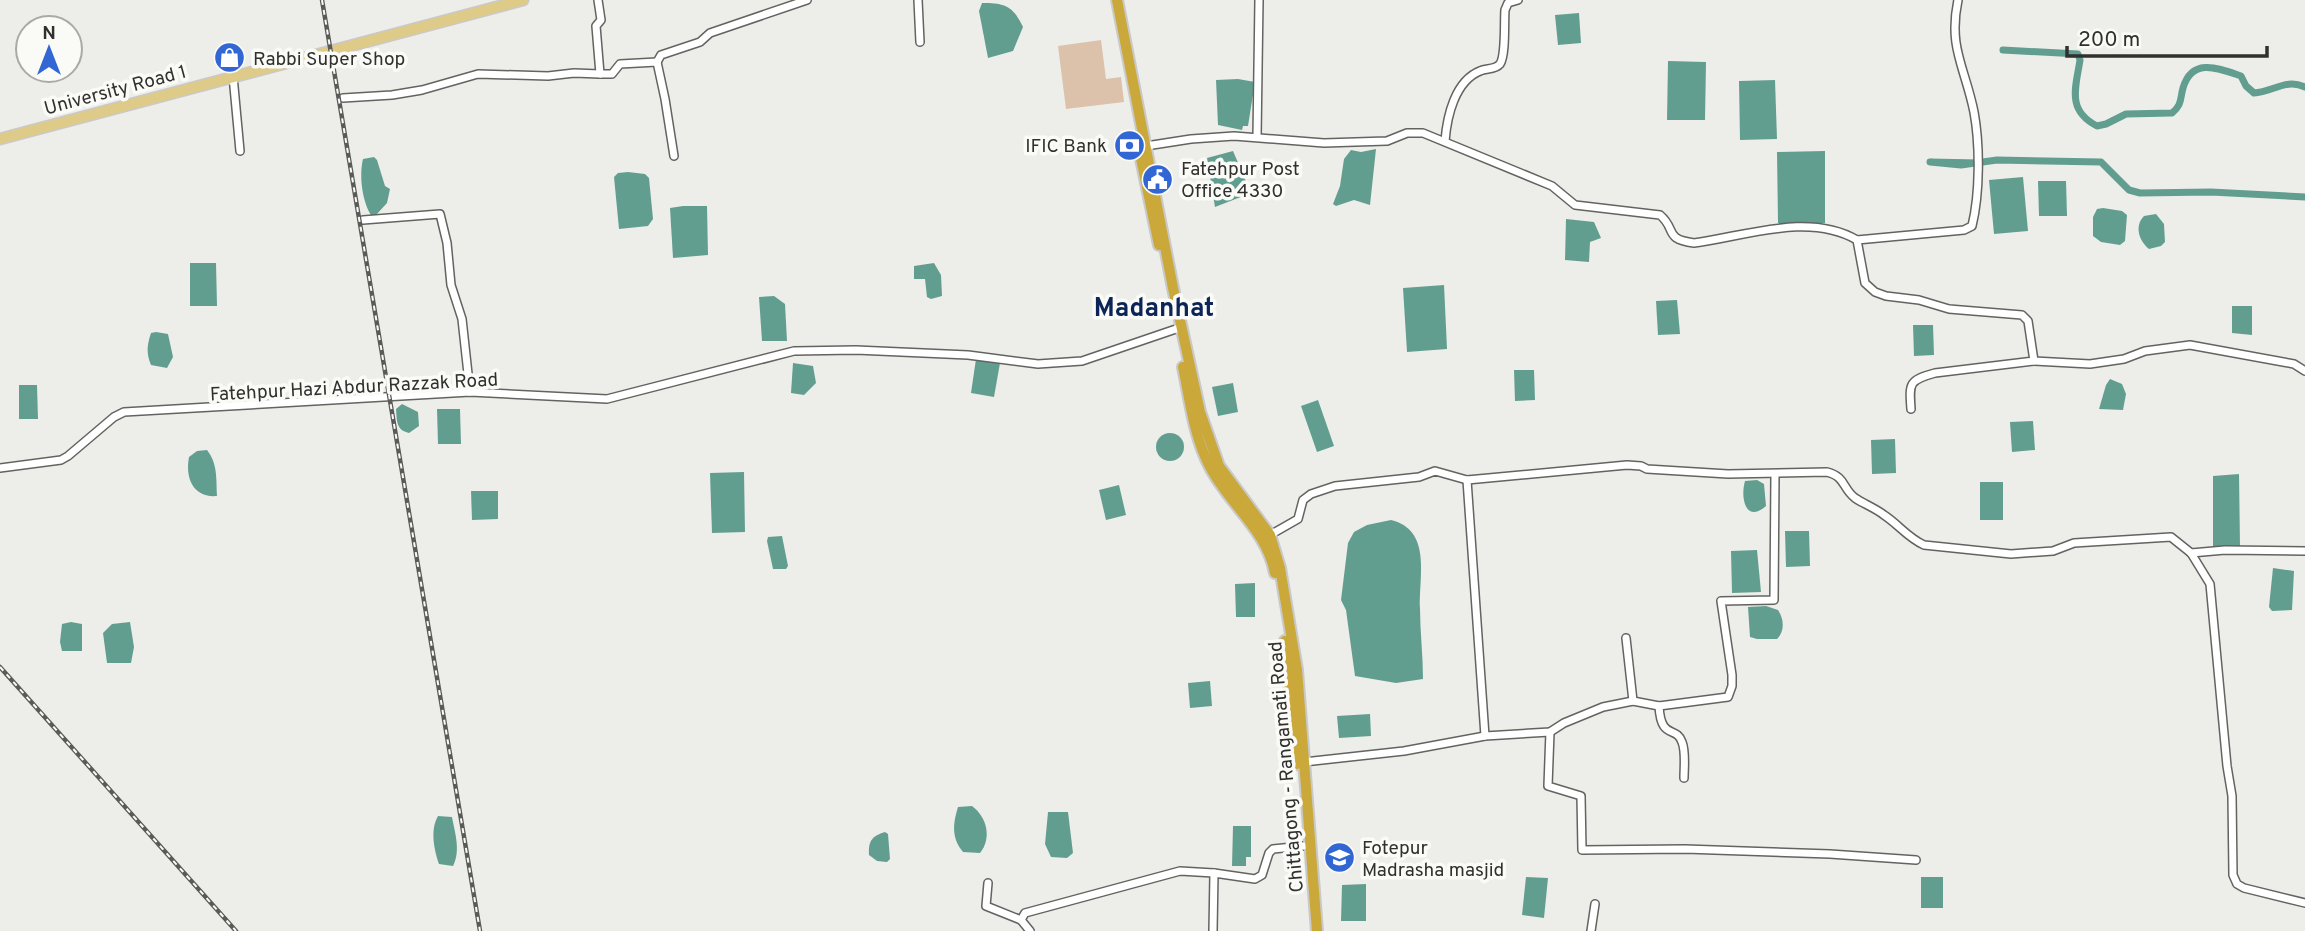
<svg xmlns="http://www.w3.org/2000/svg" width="2305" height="931" viewBox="0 0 2305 931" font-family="Overpass,sans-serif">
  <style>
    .green { fill: #ddc2ab }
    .water { fill: #629e90 }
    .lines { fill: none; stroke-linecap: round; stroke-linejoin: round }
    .canal { stroke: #629e90; stroke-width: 7 }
    .minor-casing { stroke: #636460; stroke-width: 10 }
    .major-casing { stroke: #c9c9c9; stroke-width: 13 }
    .highway-casing { stroke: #c9c9c9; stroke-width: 14 }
    .minor { stroke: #fff; stroke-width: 7 }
    .major { stroke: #dfcb88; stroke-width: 10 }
    .highway { stroke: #caa839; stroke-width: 10 }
    .rail-casing { stroke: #5a5a58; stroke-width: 4.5 }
    .rail { stroke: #fafbf7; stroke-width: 2; stroke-dasharray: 5; stroke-linecap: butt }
    .labels { text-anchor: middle; stroke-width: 7; stroke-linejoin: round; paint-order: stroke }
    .poi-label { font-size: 19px; fill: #30302f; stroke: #fafbf7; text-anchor: start }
    .street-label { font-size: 19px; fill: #30302f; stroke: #fafbf7 }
    .district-label { font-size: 26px; font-weight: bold; fill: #0d2459; stroke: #fafbf7 }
  </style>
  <rect width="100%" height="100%" fill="#edeeea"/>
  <polygon class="green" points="1101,40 1106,79 1121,77 1124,102 1066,109 1058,46"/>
  <g class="water">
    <path d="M 982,3 C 1005,3 1013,6 1023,27 L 1013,51 L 988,58 L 979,11 Z"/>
    <polygon points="1579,13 1581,43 1558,45 1555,15"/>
    <polygon points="1668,61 1706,62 1705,120 1667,120"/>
    <polygon points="1238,79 1255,82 1248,126 1243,126 1242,130 1218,125 1216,80"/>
    <polygon points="1775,80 1777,139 1740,140 1739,81"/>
    <polygon points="1376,149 1370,205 1354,200 1336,206 1333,204 1340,186 1344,159 1351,150 1361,152"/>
    <polygon points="1233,151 1251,193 1215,207 1207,158"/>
    <polygon points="1825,151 1825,223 1778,223 1777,152"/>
    <path d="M 374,157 L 377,160 L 385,186 L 390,189 L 387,203 L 376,215 L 371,215 C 362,201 359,175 363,159 Z"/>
    <polygon points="628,172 645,174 649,178 653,219 648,226 619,229 614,177 618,173"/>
    <polygon points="2023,177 2028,231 1994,234 1989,180"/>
    <polygon points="2038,181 2066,181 2067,216 2039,216"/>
    <polygon points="683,206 707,206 708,255 673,258 670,208"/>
    <polygon points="2103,208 2122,211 2127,215 2125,241 2120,245 2101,242 2093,236 2093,217 2097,209"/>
    <path d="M 2156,214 L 2164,224 L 2165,242 L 2161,246 L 2149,249 C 2139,241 2134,226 2144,216 Z"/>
    <polygon points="1566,219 1594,222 1601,238 1590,242 1589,262 1565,260"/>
    <polygon points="190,263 216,263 217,306 190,306"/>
    <polygon points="934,263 941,275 942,296 931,299 927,297 925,279 914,279 914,266"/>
    <polygon points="1444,285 1447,349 1407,352 1403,288"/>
    <polygon points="774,296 785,304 787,341 762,341 759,297"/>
    <polygon points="1677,300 1680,334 1658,335 1656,301"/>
    <polygon points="2232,306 2252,306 2252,335 2232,333"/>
    <polygon points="1913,325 1933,325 1934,355 1914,356"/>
    <path d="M 156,332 L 168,334 L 173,357 L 167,368 L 151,365 C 146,353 147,345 151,333 Z"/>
    <polygon points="976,359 1000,363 994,397 971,393"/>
    <polygon points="793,363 813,366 816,383 804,395 791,393"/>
    <polygon points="1514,370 1534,370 1535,400 1515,401"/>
    <polygon points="2110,379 2122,384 2126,394 2123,410 2099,409 2106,385"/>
    <polygon points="1233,383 1238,412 1218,416 1212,387"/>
    <polygon points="19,385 37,385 38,419 19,419"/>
    <polygon points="1318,400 1334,446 1317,452 1301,406"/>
    <path d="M 402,404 L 418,412 L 419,426 L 409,433 C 396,430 397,421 396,409 Z"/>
    <polygon points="437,409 460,409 461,444 438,444"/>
    <polygon points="2033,421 2035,450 2012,452 2010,422"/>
    <circle cx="1170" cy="447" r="14"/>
    <polygon points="1895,439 1896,473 1872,474 1871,440"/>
    <path d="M 207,450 C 218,464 216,479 217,496 C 193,498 185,478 189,457 L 197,451 Z"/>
    <polygon points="744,472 745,532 712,533 710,473"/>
    <polygon points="2239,474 2240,546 2213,547 2213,476"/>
    <path d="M 1757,480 L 1764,484 L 1766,506 C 1746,524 1740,498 1745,481 Z"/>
    <rect x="1980" y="482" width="23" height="38"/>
    <polygon points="1119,485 1126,515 1106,520 1099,490"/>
    <polygon points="471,491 498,491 498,519 472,520"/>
    <path d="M 1391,520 C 1432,530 1419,576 1420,608 C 1420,632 1423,655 1423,679 L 1396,683 L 1355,676 L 1346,610 L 1341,600 L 1348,543 L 1354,532 L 1367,525 Z"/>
    <polygon points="1785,531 1809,531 1810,566 1786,567"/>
    <polygon points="782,536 788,566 786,569 773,569 767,541 768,537"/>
    <polygon points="1757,550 1761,592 1732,593 1731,551"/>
    <polygon points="2273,568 2294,571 2292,610 2272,611 2269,607"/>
    <polygon points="1255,583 1255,617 1236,617 1235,584"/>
    <path d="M 1766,606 L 1778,610 C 1784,619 1785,631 1777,639 L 1757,639 L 1750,637 L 1748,607 Z"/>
    <polygon points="71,622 82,624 82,651 62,651 60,642 62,624"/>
    <polygon points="130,622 134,647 131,663 107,663 103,633 112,624"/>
    <polygon points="1210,681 1212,706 1190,708 1188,683"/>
    <polygon points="1370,714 1371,736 1339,738 1337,716"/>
    <path d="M 972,806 C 987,817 992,838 980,853 L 963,852 C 951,838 953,823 958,807 Z"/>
    <polygon points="1048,812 1068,812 1073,853 1067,858 1051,857 1045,844"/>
    <path d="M 438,816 L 452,817 C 455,833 461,851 453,866 L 439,864 C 434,849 430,830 438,816 Z"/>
    <polygon points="1233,826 1251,826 1251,857 1246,857 1246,866 1232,866"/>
    <path d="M 885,832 L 888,834 L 890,859 L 887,862 L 877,861 L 869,855 C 868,841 872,836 885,832 Z"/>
    <polygon points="1526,877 1548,878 1544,918 1522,915"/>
    <rect x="1921" y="877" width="22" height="31"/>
    <polygon points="1366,884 1366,921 1341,921 1342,885"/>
  </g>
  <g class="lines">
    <g class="canal">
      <path d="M 2003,50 L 2078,54 L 2080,60 C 2076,87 2066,110 2097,126 L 2106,124 L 2126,114 L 2172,113 C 2182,105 2180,99 2183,88 C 2192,57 2218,68 2241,76 L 2246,86 L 2254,93 C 2273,92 2286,78 2305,87"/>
      <polyline points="1979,163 1930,162 1961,165 1997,160 2101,162 2129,190 2140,193 2211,192 2305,197"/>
    </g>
    <defs>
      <g id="minor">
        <polyline points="598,0 601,20 596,26 600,74 612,74 620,64 657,62 665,99 674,156"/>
        <polyline points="918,0 920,42"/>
        <polyline points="657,62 661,55 700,42 710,33 807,0"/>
        <polyline points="233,76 240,151"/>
        <polyline points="343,98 392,95 422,90 478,74 548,76 574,73 600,74"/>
        <polyline points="1257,137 1259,0"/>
        <path d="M 1445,141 C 1447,116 1455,81 1480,71 C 1486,68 1495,70 1500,64 C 1506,55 1504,22 1505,10 L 1508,3 L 1518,0"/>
        <path d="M 1146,146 L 1191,139 L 1234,136 L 1324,143 L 1387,141 L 1407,133 L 1423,133 L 1552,186 L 1575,205 L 1660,215 C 1677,229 1663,239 1694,243 C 1746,236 1809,212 1857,240 L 1865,283 L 1875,292 L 1886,296 L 1919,300 L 1949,309 L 2022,315 L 2028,321 L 2034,361 L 2090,364 L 2124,359 L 2145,351 L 2190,345 L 2294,364 L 2305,371"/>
        <polyline points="363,220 440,214 447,243 451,285 462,319 470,392"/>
        <path d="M 1857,240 L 1964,230 L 1972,226 C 1980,193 1980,145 1974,112 C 1965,67 1948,48 1958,0"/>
        <path d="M 1911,409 C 1909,383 1909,380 1935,373 L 2034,361"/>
        <polyline points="0,468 61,460 68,456 114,417 124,412 470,392 607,399 794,351 856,350 968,355 1038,364 1082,361 1176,329"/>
        <polyline points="1467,480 1485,736"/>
        <path d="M 1270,535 L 1298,519 L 1303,500 L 1311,494 L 1335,486 L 1419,477 L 1435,471 L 1467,480 L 1627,465 L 1641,466 L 1647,469 L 1728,474 L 1827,472 C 1846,477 1842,488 1855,498 C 1864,504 1875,508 1884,515 C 1898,524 1908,538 1924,545 L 2011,554 L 2053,551 L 2074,543 L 2171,537 L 2191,553 L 2210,584 L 2227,766 L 2232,796 L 2233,875 L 2237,884 L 2244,888 L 2305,903"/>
        <polyline points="2191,553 2225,550 2305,551"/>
        <polyline points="1626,638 1633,701 1659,706 1728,697 1732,686 1732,675 1721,601 1774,600 1775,474"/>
        <path d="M 1659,706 C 1661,741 1676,725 1682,742 C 1686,752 1684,767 1684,778"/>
        <polyline points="1550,732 1548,786 1581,796 1582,850 1685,849 1830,854 1916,860"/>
        <polyline points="1304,762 1404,751 1485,736 1550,732 1564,723 1603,707 1633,701"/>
        <polyline points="988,883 986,906 1021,920 1030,931"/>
        <polyline points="1021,920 1025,913 1180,871 1214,873"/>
        <polyline points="1213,931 1214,873 1255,879 1262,875 1269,853 1273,849 1303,846"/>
        <polyline points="1591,931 1595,904"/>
      </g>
      <polyline id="major" points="0,139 523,0"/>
      <g id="highway">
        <polyline points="1117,0 1173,288 1200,412 1219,466 1270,535 1280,568 1297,670 1317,931"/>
        <polyline points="1138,144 1159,245"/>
        <path d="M 1183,367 C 1190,400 1194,437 1210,467 C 1229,504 1267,530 1275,573"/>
        <polyline points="1285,641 1297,764"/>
      </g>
    </defs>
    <use href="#minor" class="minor-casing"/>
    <use href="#major" class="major-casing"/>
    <use href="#highway" class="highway-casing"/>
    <use href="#minor" class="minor"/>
    <use href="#major" class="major"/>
    <use href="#highway" class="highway"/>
    <defs>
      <g id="rail">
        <polyline points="322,0 480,931"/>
        <polyline points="0,667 236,931"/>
      </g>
    </defs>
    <use href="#rail" class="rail-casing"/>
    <use href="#rail" class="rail"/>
  </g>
  <defs>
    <symbol id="shop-disc" viewBox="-11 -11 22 22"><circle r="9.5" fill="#3366d5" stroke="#fafbf7"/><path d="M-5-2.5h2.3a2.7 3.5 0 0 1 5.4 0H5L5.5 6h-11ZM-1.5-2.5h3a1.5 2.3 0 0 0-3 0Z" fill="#fff"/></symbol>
    <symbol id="bank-disc" viewBox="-11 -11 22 22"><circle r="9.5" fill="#3366d5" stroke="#fafbf7"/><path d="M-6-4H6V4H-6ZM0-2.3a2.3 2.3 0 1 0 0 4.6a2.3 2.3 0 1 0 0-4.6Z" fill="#fff"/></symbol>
    <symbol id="civic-disc" viewBox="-11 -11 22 22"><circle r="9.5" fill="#3366d5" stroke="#fafbf7"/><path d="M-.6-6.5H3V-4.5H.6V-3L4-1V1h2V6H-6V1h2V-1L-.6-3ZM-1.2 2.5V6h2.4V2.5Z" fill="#fff"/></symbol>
    <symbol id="school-disc" viewBox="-11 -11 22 22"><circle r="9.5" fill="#3366d5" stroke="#fafbf7"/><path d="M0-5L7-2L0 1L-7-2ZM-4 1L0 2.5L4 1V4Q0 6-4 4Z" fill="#fff"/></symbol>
  </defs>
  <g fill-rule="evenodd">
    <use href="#shop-disc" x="212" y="40" width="35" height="35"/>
    <use href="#bank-disc" x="1112" y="128" width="35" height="35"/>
    <use href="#civic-disc" x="1140" y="162" width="35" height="35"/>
    <use href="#school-disc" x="1322" y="840" width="35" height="35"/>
  </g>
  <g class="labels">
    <g class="poi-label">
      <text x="253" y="65">Rabbi Super Shop</text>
      <text x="1107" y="152" text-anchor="end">IFIC Bank</text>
      <text x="1181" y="175">Fatehpur Post<tspan x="1181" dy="22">Office 4330</tspan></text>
      <text x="1362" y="854">Fotepur<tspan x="1362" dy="22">Madrasha masjid</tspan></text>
    </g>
    <g class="street-label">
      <text transform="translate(115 89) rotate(-15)" y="7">University Road 1</text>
      <text transform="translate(354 386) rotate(-3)" y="7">Fatehpur Hazi Abdur Razzak Road</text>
      <text transform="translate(1285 767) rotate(-95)" y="7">Chittagong - Rangamati Road</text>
    </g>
    <g class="district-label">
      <text x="1154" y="316">Madanhat</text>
    </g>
  </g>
  <g transform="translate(49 49)"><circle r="33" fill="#fafbf7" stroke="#a9aaa7" stroke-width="2"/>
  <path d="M0-5L12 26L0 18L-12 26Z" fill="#3366d5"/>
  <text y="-10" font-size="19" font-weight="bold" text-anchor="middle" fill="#30302f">N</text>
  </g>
  <path d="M2067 46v10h200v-10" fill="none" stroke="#30302f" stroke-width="3.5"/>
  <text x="2078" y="46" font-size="21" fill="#30302f" stroke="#fafbf7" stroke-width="5" paint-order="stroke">200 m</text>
</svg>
